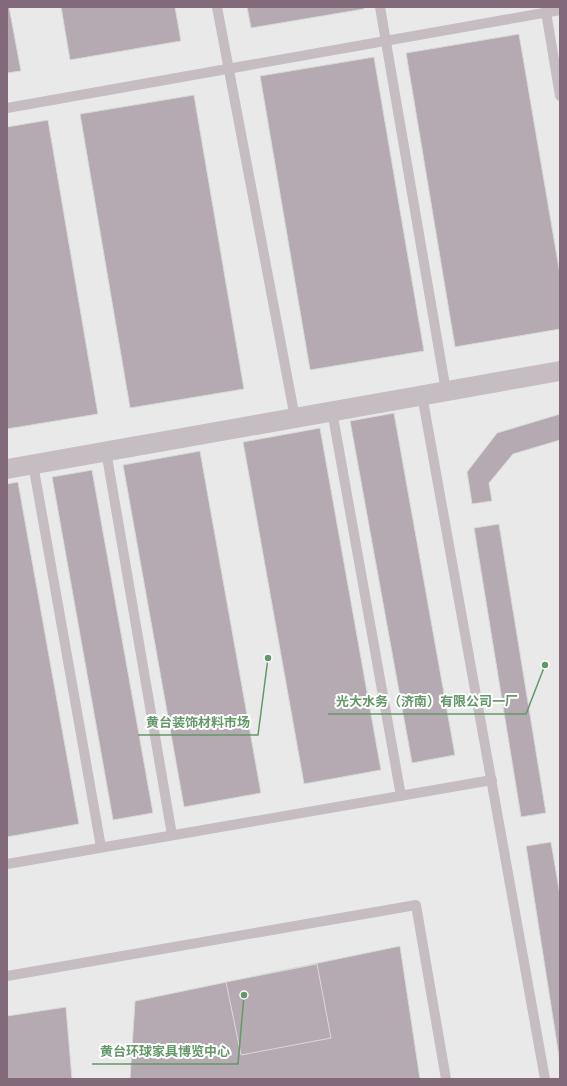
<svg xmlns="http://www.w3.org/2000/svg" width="567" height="1086" viewBox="0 0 567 1086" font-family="'Asap Condensed','Noto Sans SC',sans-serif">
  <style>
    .built { fill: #e9e9ea }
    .building { fill: #b5aab1; stroke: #d8dada }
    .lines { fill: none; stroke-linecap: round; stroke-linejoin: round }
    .lane { stroke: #c5bdc2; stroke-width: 10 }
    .street { stroke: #c5bdc2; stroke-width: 20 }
    .leader { fill: none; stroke: #649869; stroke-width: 1.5 }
    .callout-dot { fill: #649869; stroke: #fff; stroke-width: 1.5 }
    .callout-label { font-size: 13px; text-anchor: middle; font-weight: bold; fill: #649869; stroke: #fff; stroke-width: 4; stroke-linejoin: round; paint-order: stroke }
  </style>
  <rect width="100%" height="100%" fill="#f6f8f8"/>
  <rect class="built" x="7" y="7" width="553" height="1072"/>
  <g class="building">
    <polygon points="7,7 9,7 21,71 7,73"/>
    <polygon points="61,7 175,7 181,41 70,60"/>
    <polygon points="247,7 364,7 364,9 251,28"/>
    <polygon points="519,34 560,274 560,329 455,347 406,53"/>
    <polygon points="374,57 424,351 310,370 260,76"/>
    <polygon points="194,95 244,389 130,408 80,114"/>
    <polygon points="48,120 98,414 7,429 7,127"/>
    <polygon points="394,413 455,755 412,763 350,421"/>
    <polygon points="560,414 560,440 513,454 489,483 492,501 472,504 467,472 497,433"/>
    <polygon points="320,428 381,770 304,784 243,442"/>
    <polygon points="200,451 261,793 184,807 123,465"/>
    <polygon points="92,470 153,813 113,820 52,477"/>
    <polygon points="18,482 79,824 7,837 7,484"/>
    <polygon points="499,524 546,813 521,817 474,528"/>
    <polygon points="551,842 560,895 560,1063 526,846"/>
    <polygon points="400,946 420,1079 130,1079 135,1001"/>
    <polygon points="317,964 331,1038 241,1055 226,982"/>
    <polygon points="66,1007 72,1079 7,1079 7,1016"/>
  </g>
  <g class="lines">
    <g class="lane">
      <polyline points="217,7 295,418"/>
      <polyline points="380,7 446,391"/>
      <polyline points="546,12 560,96"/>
      <polyline points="7,108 560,10"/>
      <polyline points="422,395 545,1079"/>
      <polyline points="332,411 401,796"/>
      <polyline points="106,451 172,835"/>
      <polyline points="33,464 101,847"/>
      <polyline points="7,864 492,780"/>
      <polyline points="7,976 416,905 446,1079"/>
    </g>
    <polyline class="street" points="7,469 560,371"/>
  </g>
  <path class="leader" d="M545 665L526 714H328M268 658L258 735H138M244 995L238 1064H92"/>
  <g class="callout-dot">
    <circle cx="545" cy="665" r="4"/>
    <circle cx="268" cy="658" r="4"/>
    <circle cx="244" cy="995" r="4"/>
  </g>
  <g class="callout-label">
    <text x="427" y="706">光大水务（济南）有限公司一厂</text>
    <text x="198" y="727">黄台装饰材料市场</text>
    <text x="165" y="1056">黄台环球家具博览中心</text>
  </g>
  <rect width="567" height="1086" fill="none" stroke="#836a7a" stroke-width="16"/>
</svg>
